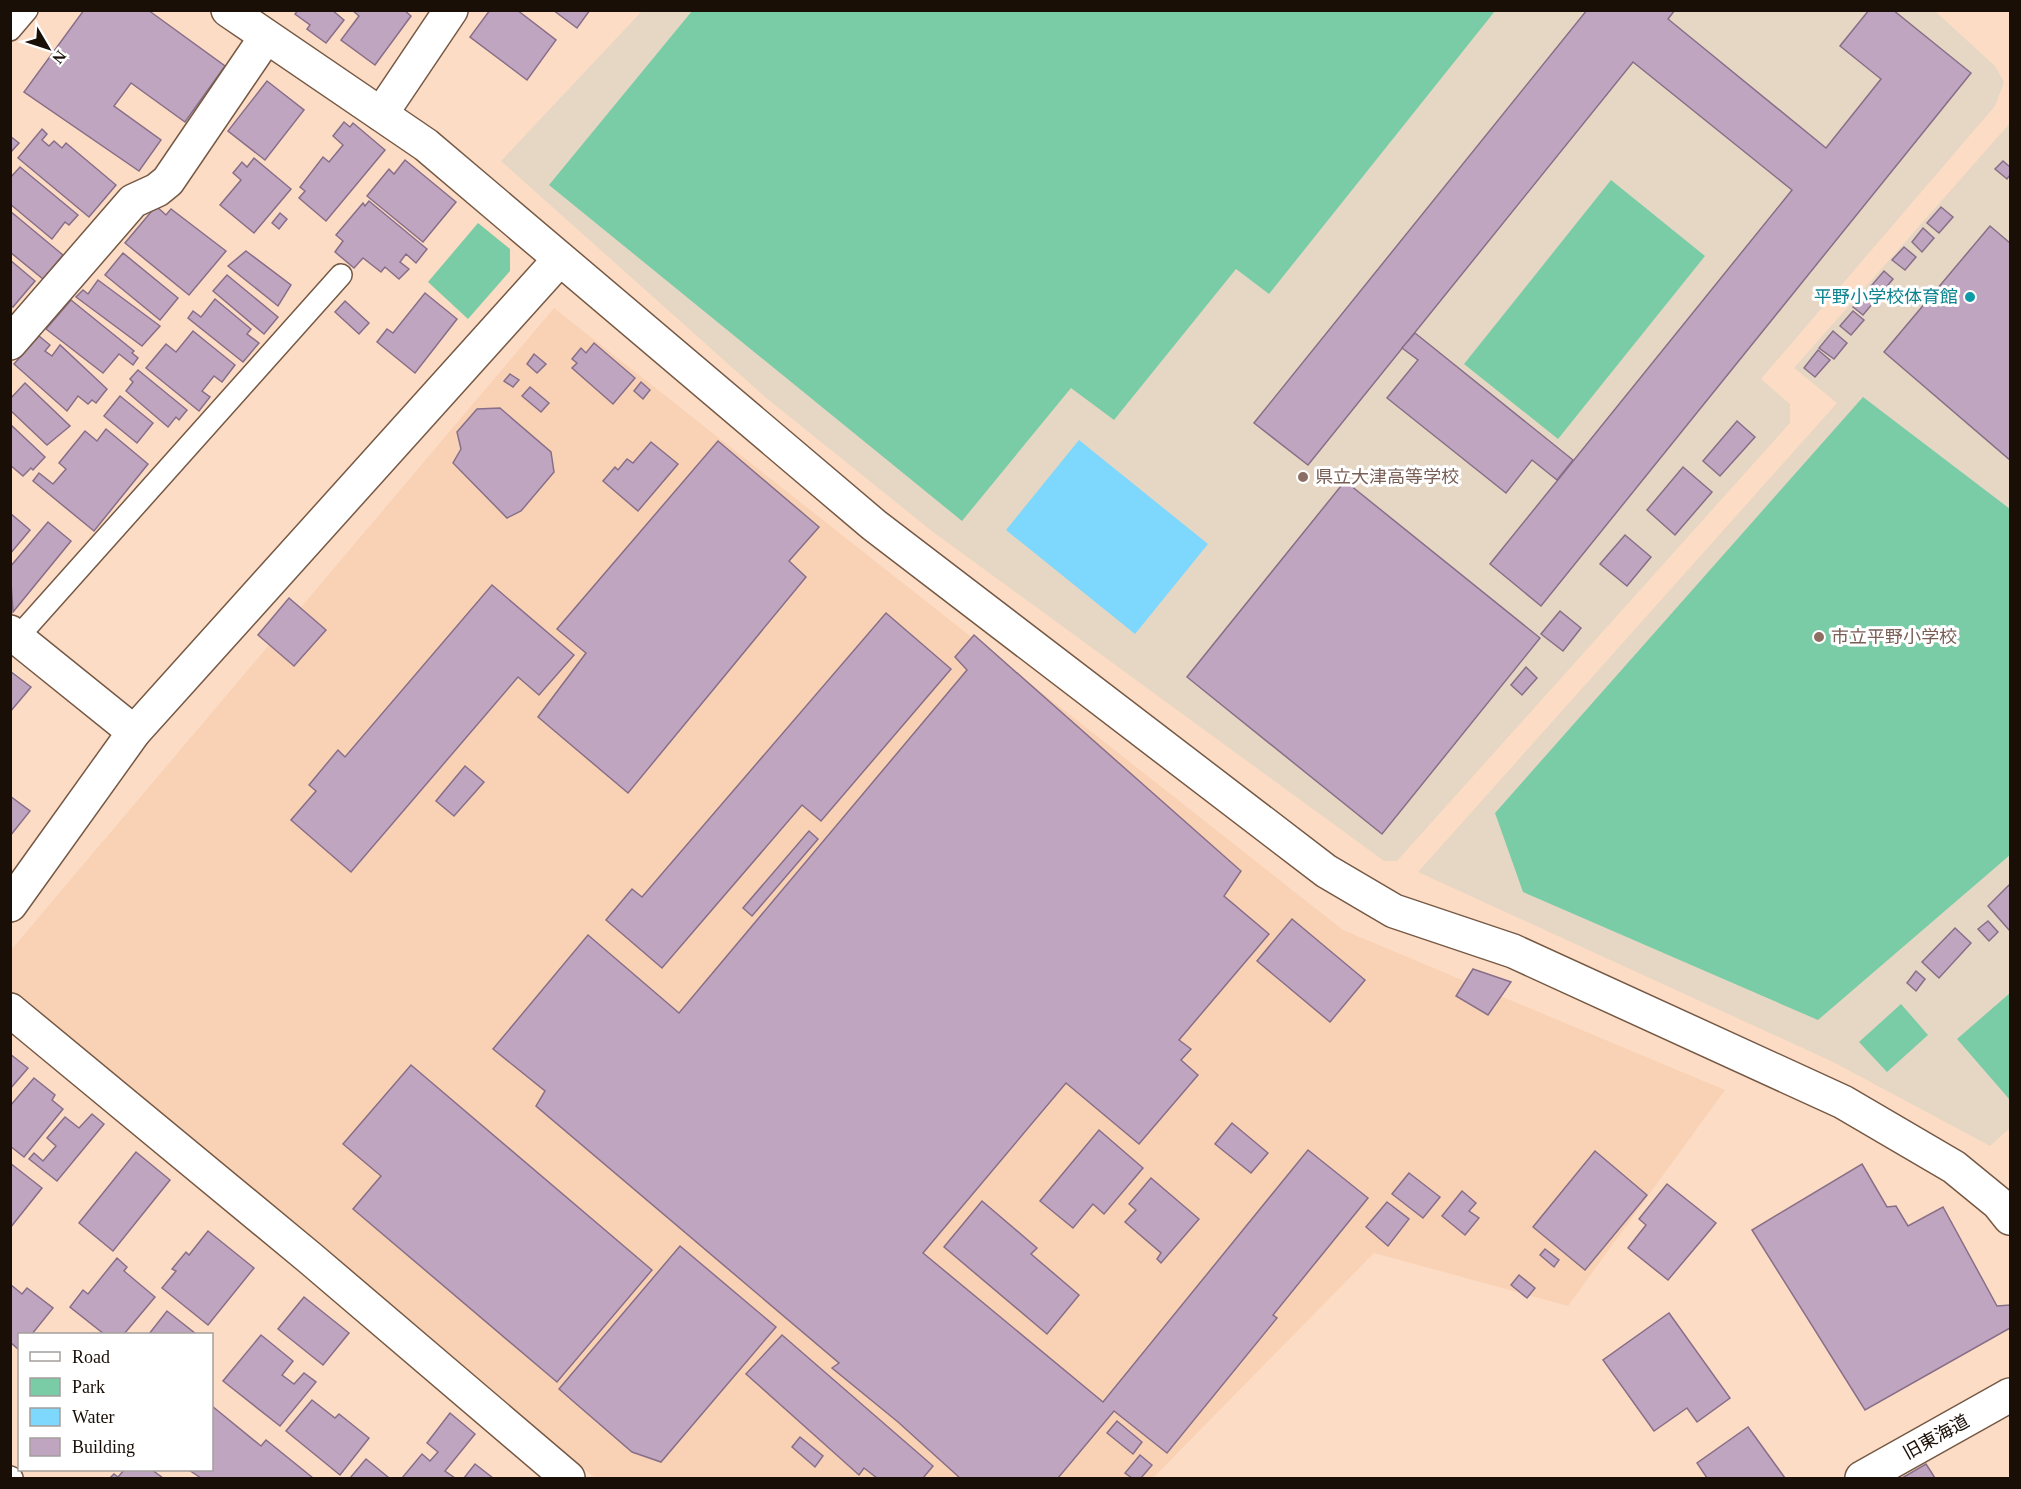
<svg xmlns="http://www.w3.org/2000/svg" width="2021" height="1489" viewBox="0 0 2021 1489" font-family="'Times New Roman','Noto Sans JP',serif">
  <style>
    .built { fill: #f9d2b5 }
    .education { fill: #e6d7c4 }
    .green { fill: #7acca6 }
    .water { fill: #7ed7fd }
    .building { fill: #c0a5c0; stroke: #886f88; stroke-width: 1.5 }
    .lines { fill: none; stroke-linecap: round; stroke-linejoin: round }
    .lane-casing { stroke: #755945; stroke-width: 24 }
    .street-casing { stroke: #755945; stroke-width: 36 }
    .secondary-casing { stroke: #755945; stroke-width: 36 }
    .lane { stroke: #fff; stroke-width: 21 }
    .street { stroke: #fff; stroke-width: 33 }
    .secondary { stroke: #fff; stroke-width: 33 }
    .culture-dot { fill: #0f9aa8; stroke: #fff; stroke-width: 2 }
    .education-dot { fill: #8d6e63; stroke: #fff; stroke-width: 2 }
    .labels { text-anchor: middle; stroke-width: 6; stroke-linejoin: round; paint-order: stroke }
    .culture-label { font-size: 18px; fill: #0d838f; stroke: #fff; text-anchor: end }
    .education-label { font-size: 18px; fill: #785e54; stroke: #fff; text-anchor: start }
    .street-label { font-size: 18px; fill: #1a0f07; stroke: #fff }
  </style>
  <rect width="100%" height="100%" fill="#fddcc5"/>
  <polygon class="built" points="554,308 1343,930 1725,1090 1568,1306 1374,1253 1153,1478 595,1478 11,993 11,950"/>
  <g class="education">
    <polygon points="642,11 1935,11 1995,66 2004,82 1995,106 1761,379 1790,404 1790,423 1397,861 1384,861 933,532 765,397 501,161"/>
    <polygon points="2010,123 2010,1128 1990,1146 1833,1062 1418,872 1837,403 1794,368"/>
  </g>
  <g class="green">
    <polygon points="692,11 692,10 1495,11 1269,294 1236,269 1114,420 1071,388 962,521 549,185"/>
    <polygon points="1611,180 1705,256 1558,439 1464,364"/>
    <polygon points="478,223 510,249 510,271 468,319 428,282"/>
    <polygon points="1863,397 2010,509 2010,855 1818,1020 1523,892 1495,813"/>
    <polygon points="2010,993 2010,1100 1957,1039"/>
    <polygon points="1901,1004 1928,1035 1887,1072 1859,1042"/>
  </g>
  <polygon class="water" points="1079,440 1208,544 1135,634 1006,530"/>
  <g class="building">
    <polygon points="148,10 225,66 185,122 131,83 114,106 161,140 139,171 24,92 84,10"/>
    <polygon points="298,10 332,10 344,20 326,43 307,29 310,25 295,14"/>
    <polygon points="352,10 404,10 411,16 375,65 341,40 359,16"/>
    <polygon points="490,10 517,10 556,40 527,80 470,37"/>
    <polygon points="553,10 590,10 577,28"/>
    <polygon points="1587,10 1675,10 1668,19 1826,148 1881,79 1840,46 1869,10 1893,10 1971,73 1541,606 1490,564 1792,190 1633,62 1308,465 1254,423"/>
    <polygon points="267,81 304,110 265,160 228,131"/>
    <polygon points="344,122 350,127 353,123 385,150 326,221 299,198 305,191 300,187 323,157 329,162 343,145 333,136"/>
    <polygon points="42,129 47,134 42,140 49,146 54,141 62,148 66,143 116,185 89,217 18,158"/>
    <polygon points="10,136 19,143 10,153"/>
    <polygon points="254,158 291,189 254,233 220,205 241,180 233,173 242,162 247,167"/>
    <polygon points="405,160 456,202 423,242 367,196 389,169 394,174"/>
    <polygon points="2003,161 2010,167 2010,175 2007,179 1995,169"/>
    <polygon points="20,167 78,215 69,225 65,222 52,239 10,204 10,178"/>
    <polygon points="369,201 427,249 416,263 406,254 400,262 409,269 399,279 385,267 381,272 363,258 354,268 335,252 343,241 336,235 363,203 365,206"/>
    <polygon points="156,206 166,215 171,209 226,251 189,295 125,243"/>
    <polygon points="1941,207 1953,217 1939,233 1927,223"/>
    <polygon points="10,211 63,255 43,279 10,252"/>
    <polygon points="280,213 287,219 279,229 272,223"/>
    <polygon points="1990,226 2010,243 2010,460 1884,352"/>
    <polygon points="1923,228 1934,238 1922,252 1912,242"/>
    <polygon points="1904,247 1916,257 1905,270 1892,260"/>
    <polygon points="246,251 291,285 278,306 228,266"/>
    <polygon points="123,253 178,298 160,320 105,275"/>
    <polygon points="10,260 35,281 13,307 10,305"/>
    <polygon points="1884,271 1893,279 1863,315 1853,307"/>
    <polygon points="227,275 278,317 264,334 213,291"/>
    <polygon points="98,280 160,326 142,346 76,297 83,290 88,294"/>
    <polygon points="425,293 457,319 415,373 377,342 387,329 393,333"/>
    <polygon points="215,299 251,329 247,334 259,343 243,362 188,318 193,311 201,317"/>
    <polygon points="71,300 134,351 132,353 138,358 133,365 119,354 103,373 46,329"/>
    <polygon points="345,301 369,323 359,334 335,312"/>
    <polygon points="1853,311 1864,320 1851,335 1840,326"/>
    <polygon points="193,331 235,365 222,382 214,376 202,391 210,397 199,411 146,368 166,344 176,352"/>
    <polygon points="1833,331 1847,343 1834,359 1819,348"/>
    <polygon points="1415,333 1573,460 1557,480 1532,460 1506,493 1387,398 1418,360 1402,348"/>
    <polygon points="39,336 50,345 45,351 52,356 60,345 107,389 96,403 92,400 88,404 78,396 67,411 14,364"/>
    <polygon points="594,343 635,378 613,404 572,368 577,363 572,359 581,348 586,353"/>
    <polygon points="1818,350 1830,360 1815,377 1804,368"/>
    <polygon points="534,354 546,364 537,373 527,364"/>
    <polygon points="138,370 187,410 179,420 176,417 168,427 126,391 133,382 130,379"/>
    <polygon points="510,374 519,380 513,387 504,381"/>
    <polygon points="641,382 650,390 643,399 634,391"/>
    <polygon points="25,383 70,426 47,445 10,410 10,399"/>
    <polygon points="530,387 549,403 541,412 522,396"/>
    <polygon points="120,396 153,423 137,443 104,416"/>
    <polygon points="500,408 551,452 554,472 521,511 507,518 453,463 461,449 457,432 477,409"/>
    <polygon points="1737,421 1755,437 1720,476 1703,461"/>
    <polygon points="10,424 45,457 33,470 31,468 23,476 10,465"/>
    <polygon points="106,429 148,464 94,531 33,481 39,473 53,484 66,469 59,463 85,431 97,441"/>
    <polygon points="718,441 819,527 789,561 806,577 628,793 538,717 586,653 557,629"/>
    <polygon points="651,442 678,464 638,511 603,481 615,467 618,470 627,459 633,463"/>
    <polygon points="1683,467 1712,492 1675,535 1647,510"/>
    <polygon points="1345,481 1540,638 1382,834 1187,677"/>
    <polygon points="10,513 30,530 10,554"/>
    <polygon points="48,522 71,541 13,612 10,567"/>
    <polygon points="1625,535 1651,557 1627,586 1600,564"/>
    <polygon points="492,585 574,655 539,695 518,677 351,872 291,820 316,791 309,785 338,750 345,757"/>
    <polygon points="289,598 326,630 294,666 258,635"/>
    <polygon points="1560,611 1581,628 1563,651 1541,634"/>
    <polygon points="886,613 951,669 821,821 802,805 662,968 606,920 632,889 642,897"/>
    <polygon points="974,635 1241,871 1224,896 1269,934 1179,1040 1191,1049 1181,1060 1198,1075 1139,1144 1066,1083 923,1253 1103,1402 1308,1150 1368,1198 1273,1315 1277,1318 1167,1453 1114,1411 1058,1478 960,1478 898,1422 832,1368 839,1363 536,1106 545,1091 493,1049 588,935 679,1013 967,670 955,657"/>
    <polygon points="1526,667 1537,678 1522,695 1511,685"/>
    <polygon points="10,671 31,687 10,712"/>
    <polygon points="465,766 484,782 454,816 436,801"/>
    <polygon points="10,796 30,811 10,836"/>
    <polygon points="809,831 818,839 752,916 743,908"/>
    <polygon points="2010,884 2010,931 1988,906"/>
    <polygon points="1292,919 1365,980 1330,1022 1257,961"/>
    <polygon points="1988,921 1998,932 1989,941 1978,929"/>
    <polygon points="1955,928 1971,943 1939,978 1922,962"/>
    <polygon points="1473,969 1511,982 1488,1015 1456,996"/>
    <polygon points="1916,971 1925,979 1916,991 1907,983"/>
    <polygon points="10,1054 28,1068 10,1089"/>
    <polygon points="411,1065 652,1270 557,1382 353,1209 381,1176 343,1144"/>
    <polygon points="34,1078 55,1095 52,1100 63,1109 24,1157 10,1146 10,1106"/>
    <polygon points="92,1114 104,1124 57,1181 29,1159 34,1153 43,1161 56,1146 47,1138 65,1117 79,1128"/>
    <polygon points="1232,1123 1268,1153 1251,1173 1215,1144"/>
    <polygon points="1099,1130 1143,1168 1104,1214 1093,1204 1073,1228 1040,1201"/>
    <polygon points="1595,1151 1647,1195 1585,1270 1533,1227"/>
    <polygon points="136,1152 170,1180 113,1251 79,1223"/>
    <polygon points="10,1163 42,1188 10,1228"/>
    <polygon points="1862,1164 1887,1207 1896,1206 1908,1226 1943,1207 1997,1306 2010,1305 2010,1328 1865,1410 1752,1230"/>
    <polygon points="1409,1173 1440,1197 1423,1218 1392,1194"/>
    <polygon points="1151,1178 1199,1219 1161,1263 1157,1259 1161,1253 1125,1222 1136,1210 1129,1204"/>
    <polygon points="1667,1184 1716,1223 1668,1280 1628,1248 1646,1225 1639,1219"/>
    <polygon points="1462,1191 1476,1203 1469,1211 1479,1218 1465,1235 1442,1216"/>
    <polygon points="982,1201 1037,1248 1031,1254 1079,1295 1047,1334 944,1247"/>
    <polygon points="1387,1202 1409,1219 1388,1246 1366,1227"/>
    <polygon points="208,1231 254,1268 208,1325 162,1288 176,1271 172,1269 186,1252 189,1255"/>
    <polygon points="680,1246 776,1327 661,1462 632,1452 559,1389"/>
    <polygon points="1545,1249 1559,1260 1554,1267 1540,1255"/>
    <polygon points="117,1258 127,1267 124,1271 155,1297 124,1334 104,1334 70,1307 83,1290 88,1294"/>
    <polygon points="1519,1275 1535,1288 1527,1298 1511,1285"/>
    <polygon points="10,1284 22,1294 27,1288 53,1308 32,1334 20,1334 19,1350 10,1342"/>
    <polygon points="304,1297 349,1333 323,1365 278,1329"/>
    <polygon points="167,1311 196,1334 149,1334"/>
    <polygon points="1669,1313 1730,1398 1697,1422 1687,1408 1654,1431 1603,1360"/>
    <polygon points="261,1335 293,1361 282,1375 294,1384 304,1373 316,1382 280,1426 223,1381"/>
    <polygon points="782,1335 933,1466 923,1478 877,1478 864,1468 859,1475 746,1374"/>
    <polygon points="312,1400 335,1418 339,1414 369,1438 340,1475 286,1431"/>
    <polygon points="212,1406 261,1446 266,1440 313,1478 201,1478 189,1470 212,1470"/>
    <polygon points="450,1413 475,1434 445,1471 455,1478 402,1478 422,1454 430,1461 438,1452 427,1443"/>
    <polygon points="1117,1421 1142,1442 1133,1454 1107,1433"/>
    <polygon points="1748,1427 1785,1478 1707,1478 1697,1463"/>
    <polygon points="800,1437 823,1456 815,1467 792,1447"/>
    <polygon points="1140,1455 1152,1465 1141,1478 1132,1478 1125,1473"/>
    <polygon points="366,1459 388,1477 386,1478 350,1478"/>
    <polygon points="475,1464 493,1478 464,1478"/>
    <polygon points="1926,1464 1935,1478 1902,1478"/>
    <polygon points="124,1470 152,1470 163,1478 110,1478 114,1474 118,1477"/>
  </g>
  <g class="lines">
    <defs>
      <g id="lane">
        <polyline points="10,30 27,10"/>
        <polyline points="17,638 341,275"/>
        <polyline points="10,1477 12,1478"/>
      </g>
      <g id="street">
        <polyline points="228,10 426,145 874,525 1326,871 1394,911 1513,951 1843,1102 1954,1167 1998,1203 2010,1218"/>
        <polyline points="381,114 451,10"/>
        <polyline points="10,343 133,201 157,190 168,181 266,37"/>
        <polyline points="10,632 134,732"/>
        <polyline points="10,1010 310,1258 568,1478"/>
        <polyline points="1862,1478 2010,1395"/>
      </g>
      <polyline id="secondary" points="10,905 134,732 559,260"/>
    </defs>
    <use href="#lane" class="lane-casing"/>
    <use href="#street" class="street-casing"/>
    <use href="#secondary" class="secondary-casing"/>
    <use href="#lane" class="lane"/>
    <use href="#street" class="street"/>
    <use href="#secondary" class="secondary"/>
  </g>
  <circle class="culture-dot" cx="1970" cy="297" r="6"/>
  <g class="education-dot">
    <circle cx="1303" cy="477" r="6"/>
    <circle cx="1819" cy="637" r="6"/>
  </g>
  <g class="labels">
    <g class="culture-label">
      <text x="1958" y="303">平野小学校体育館</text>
    </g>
    <g class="education-label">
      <text x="1315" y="483">県立大津高等学校</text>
      <text x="1831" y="643">市立平野小学校</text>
    </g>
    <g class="street-label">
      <text transform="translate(1936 1437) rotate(-29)" y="6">旧東海道</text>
    </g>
  </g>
  <rect width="2021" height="1489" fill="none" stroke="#1a0f07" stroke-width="24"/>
  <rect x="18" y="1333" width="195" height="138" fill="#ffffff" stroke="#a39f9c" stroke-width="1.5"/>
  <rect x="30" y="1352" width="30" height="9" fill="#ffffff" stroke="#a39f9c" stroke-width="1.5"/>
  <text x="72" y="1363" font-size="18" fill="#1a0f07">Road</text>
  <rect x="30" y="1378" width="30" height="18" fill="#7acca6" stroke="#a39f9c" stroke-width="1.5"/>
  <text x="72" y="1393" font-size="18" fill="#1a0f07">Park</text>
  <rect x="30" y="1408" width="30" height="18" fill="#7ed7fd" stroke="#a39f9c" stroke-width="1.5"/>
  <text x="72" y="1423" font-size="18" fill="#1a0f07">Water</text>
  <rect x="30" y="1438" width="30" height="18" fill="#c0a5c0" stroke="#a39f9c" stroke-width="1.5"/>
  <text x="72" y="1453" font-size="18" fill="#1a0f07">Building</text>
  <g transform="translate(48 48) rotate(129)" stroke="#ffffff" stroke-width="4.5" paint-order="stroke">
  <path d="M0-4.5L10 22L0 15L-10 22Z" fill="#1a0f07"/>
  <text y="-9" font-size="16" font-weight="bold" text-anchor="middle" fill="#1a0f07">N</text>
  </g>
</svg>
